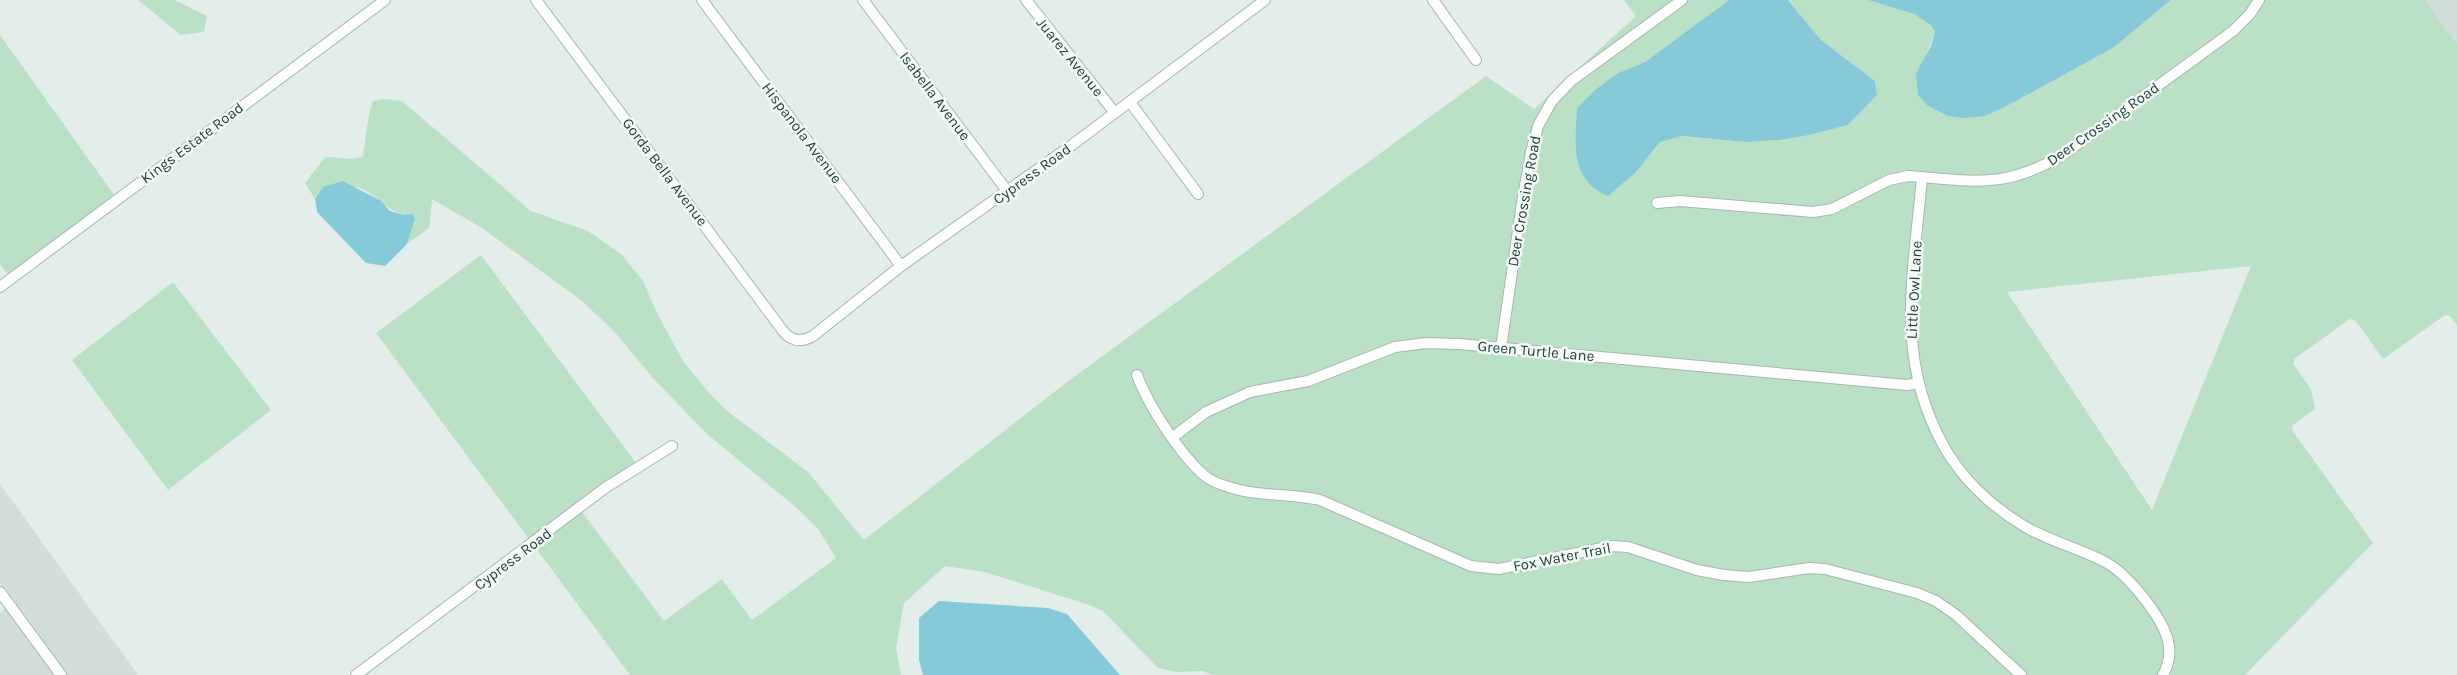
<svg xmlns="http://www.w3.org/2000/svg" width="2457" height="675" viewBox="0 0 2457 675" font-family="Karla,sans-serif">
  <style>
    .built { fill: #d1ded9 }
    .green { fill: #bae1c6; fill-rule: evenodd }
    .water { fill: #86c9d8 }
    .lines { fill: none; stroke-linecap: round; stroke-linejoin: round }
    .minor-casing { stroke: #a5b7b2; stroke-width: 12 }
    .minor { stroke: #fff; stroke-width: 10 }
    .labels { text-anchor: middle; stroke-width: 5; stroke-linejoin: round; paint-order: stroke }
    .street-label { font-size: 15px; fill: #21423a; stroke: #f4faf7 }
  </style>
  <rect width="100%" height="100%" fill="#e3eeea"/>
  <g class="built">
    <polygon points="2425,0 2457,0 2457,44"/>
    <polygon points="0,484 138,675 67,675 0,584"/>
    <polygon points="6,608 56,675 0,675 0,613"/>
  </g>
  <g class="green">
    <polygon points="138,0 175,0 207,16 204,32 181,35"/>
    <path d="M 1624,0 L 1729,0 L 1645,62 L 1618,73 L 1577,108 L 1576,151 L 1636,172 L 1660,142 L 1682,136 L 1746,142 L 1780,140 L 1810,135 L 1848,125 L 1877,95 L 1875,81 L 1821,40 L 1788,0 L 1868,0 L 1914,14 L 1931,24 L 1935,32 L 1925,58 L 1916,73 L 1985,116 L 2005,107 L 2113,48 L 2171,0 L 2425,0 L 2457,44 L 2457,325 L 2450,316 L 2445,315 L 2383,359 L 2356,321 L 2350,319 L 2294,359 L 2294,365 L 2311,389 L 2315,409 L 2293,425 L 2292,430 L 2373,543 L 2245,675 L 1212,675 L 1203,671 L 1176,672 L 1158,668 L 1103,611 L 1089,605 L 985,572 L 945,566 L 904,603 L 896,648 L 901,675 L 630,675 L 376,333 L 481,255 L 637,464 L 579,508 L 664,621 L 722,579 L 752,620 L 836,558 L 818,529 L 798,509 L 707,434 L 652,377 L 612,329 L 582,301 L 482,228 L 432,199 L 429,228 L 407,244 L 410,233 L 404,215 C 385,210 377,194 360,188 C 349,185 334,187 323,187 L 315,199 L 305,183 L 325,157 C 339,156 351,162 363,156 L 369,114 L 373,101 L 383,99 L 402,101 L 531,211 L 588,231 L 621,254 L 643,281 L 656,311 L 683,361 L 710,394 L 727,411 L 808,472 L 864,540 L 1067,382 L 1486,76 L 1534,109 L 1636,16 ZM 2251,266 L 2152,510 L 2007,292 Z"/>
    <polygon points="0,35 114,195 8,275 0,264"/>
    <polygon points="173,282 271,410 168,490 72,360"/>
  </g>
  <g class="water">
    <path d="M 1729,0 L 1788,0 L 1821,40 L 1875,81 L 1877,95 L 1848,125 L 1810,135 L 1780,140 L 1746,142 L 1682,136 L 1660,142 L 1636,172 L 1608,196 C 1570,181 1575,143 1577,108 L 1594,91 L 1618,73 L 1645,62 Z"/>
    <polygon points="1868,0 2171,0 2113,48 2005,107 1985,116 1964,118 1948,116 1927,105 1918,95 1916,73 1931,46 1935,32 1931,25 1914,14"/>
    <polygon points="343,181 381,201 390,211 404,215 412,214 415,218 407,244 385,266 366,263 317,212 315,199 323,187"/>
    <polygon points="939,601 1048,608 1067,614 1120,675 923,675 919,660 919,618"/>
  </g>
  <g class="lines">
    <defs>
      <g id="minor">
        <path d="M 536,0 L 783,331 C 791,341 801,343 813,336 L 901,266 L 1072,145 L 1265,0"/>
        <polyline points="702,0 901,266"/>
        <polyline points="863,0 1008,192"/>
        <polyline points="1026,0 1115,113"/>
        <polyline points="1433,0 1476,60"/>
        <polyline points="1130,102 1198,194"/>
        <path d="M 1922,177 C 1914,273 1894,354 1942,443 C 1961,478 1991,506 2024,526 C 2050,542 2080,548 2107,563 C 2128,575 2166,620 2169,646 C 2170,655 2168,666 2163,675"/>
        <path d="M 1657,203 L 1680,201 L 1813,212 L 1832,209 L 1889,180 L 1908,176 C 1976,181 2006,190 2067,152 L 2233,31 L 2250,14 L 2259,0"/>
        <polyline points="0,287 385,0"/>
        <polyline points="1501,348 1522,203 1531,152 1538,126 1552,101 1571,81 1682,0"/>
        <path d="M 1137,375 C 1148,405 1181,456 1205,476 C 1211,481 1222,485 1229,487 C 1259,497 1290,493 1320,500 L 1471,566 L 1499,569 L 1612,546 L 1628,547 L 1697,570 L 1724,575 L 1749,577 L 1809,568 L 1825,569 L 1917,593 L 1936,601 L 1956,615 L 2021,675"/>
        <polyline points="1173,437 1206,412 1250,392 1308,381 1395,347 1426,343 1459,344 1907,385 1918,383"/>
        <polyline points="0,592 61,675"/>
        <polyline points="356,675 605,488 672,446"/>
      </g>
    </defs>
    <use href="#minor" class="minor-casing"/>
    <use href="#minor" class="minor"/>
  </g>
  <g class="labels">
    <g class="street-label">
      <text transform="translate(1070 57) rotate(51)" y="5">Juarez Avenue</text>
      <text transform="translate(935 96) rotate(53)" y="5">Isabella Avenue</text>
      <text transform="translate(2103 124) rotate(-35)" y="5">Deer Crossing Road</text>
      <text transform="translate(802 133) rotate(53)" y="5">Hispanola Avenue</text>
      <text transform="translate(192 143) rotate(-37)" y="5">Kings Estate Road</text>
      <text transform="translate(665 172) rotate(53)" y="5">Gorda Bella Avenue</text>
      <text transform="translate(1032 174) rotate(-36)" y="5">Cypress Road</text>
      <text transform="translate(1524 201) rotate(-80)" y="5">Deer Crossing Road</text>
      <text transform="translate(1914 290) rotate(-87)" y="5">Little Owl Lane</text>
      <text transform="translate(1536 351) rotate(5)" y="5">Green Turtle Lane</text>
      <text transform="translate(1562 557) rotate(-11)" y="5">Fox Water Trail</text>
      <text transform="translate(513 559) rotate(-37)" y="5">Cypress Road</text>
    </g>
  </g>
</svg>
